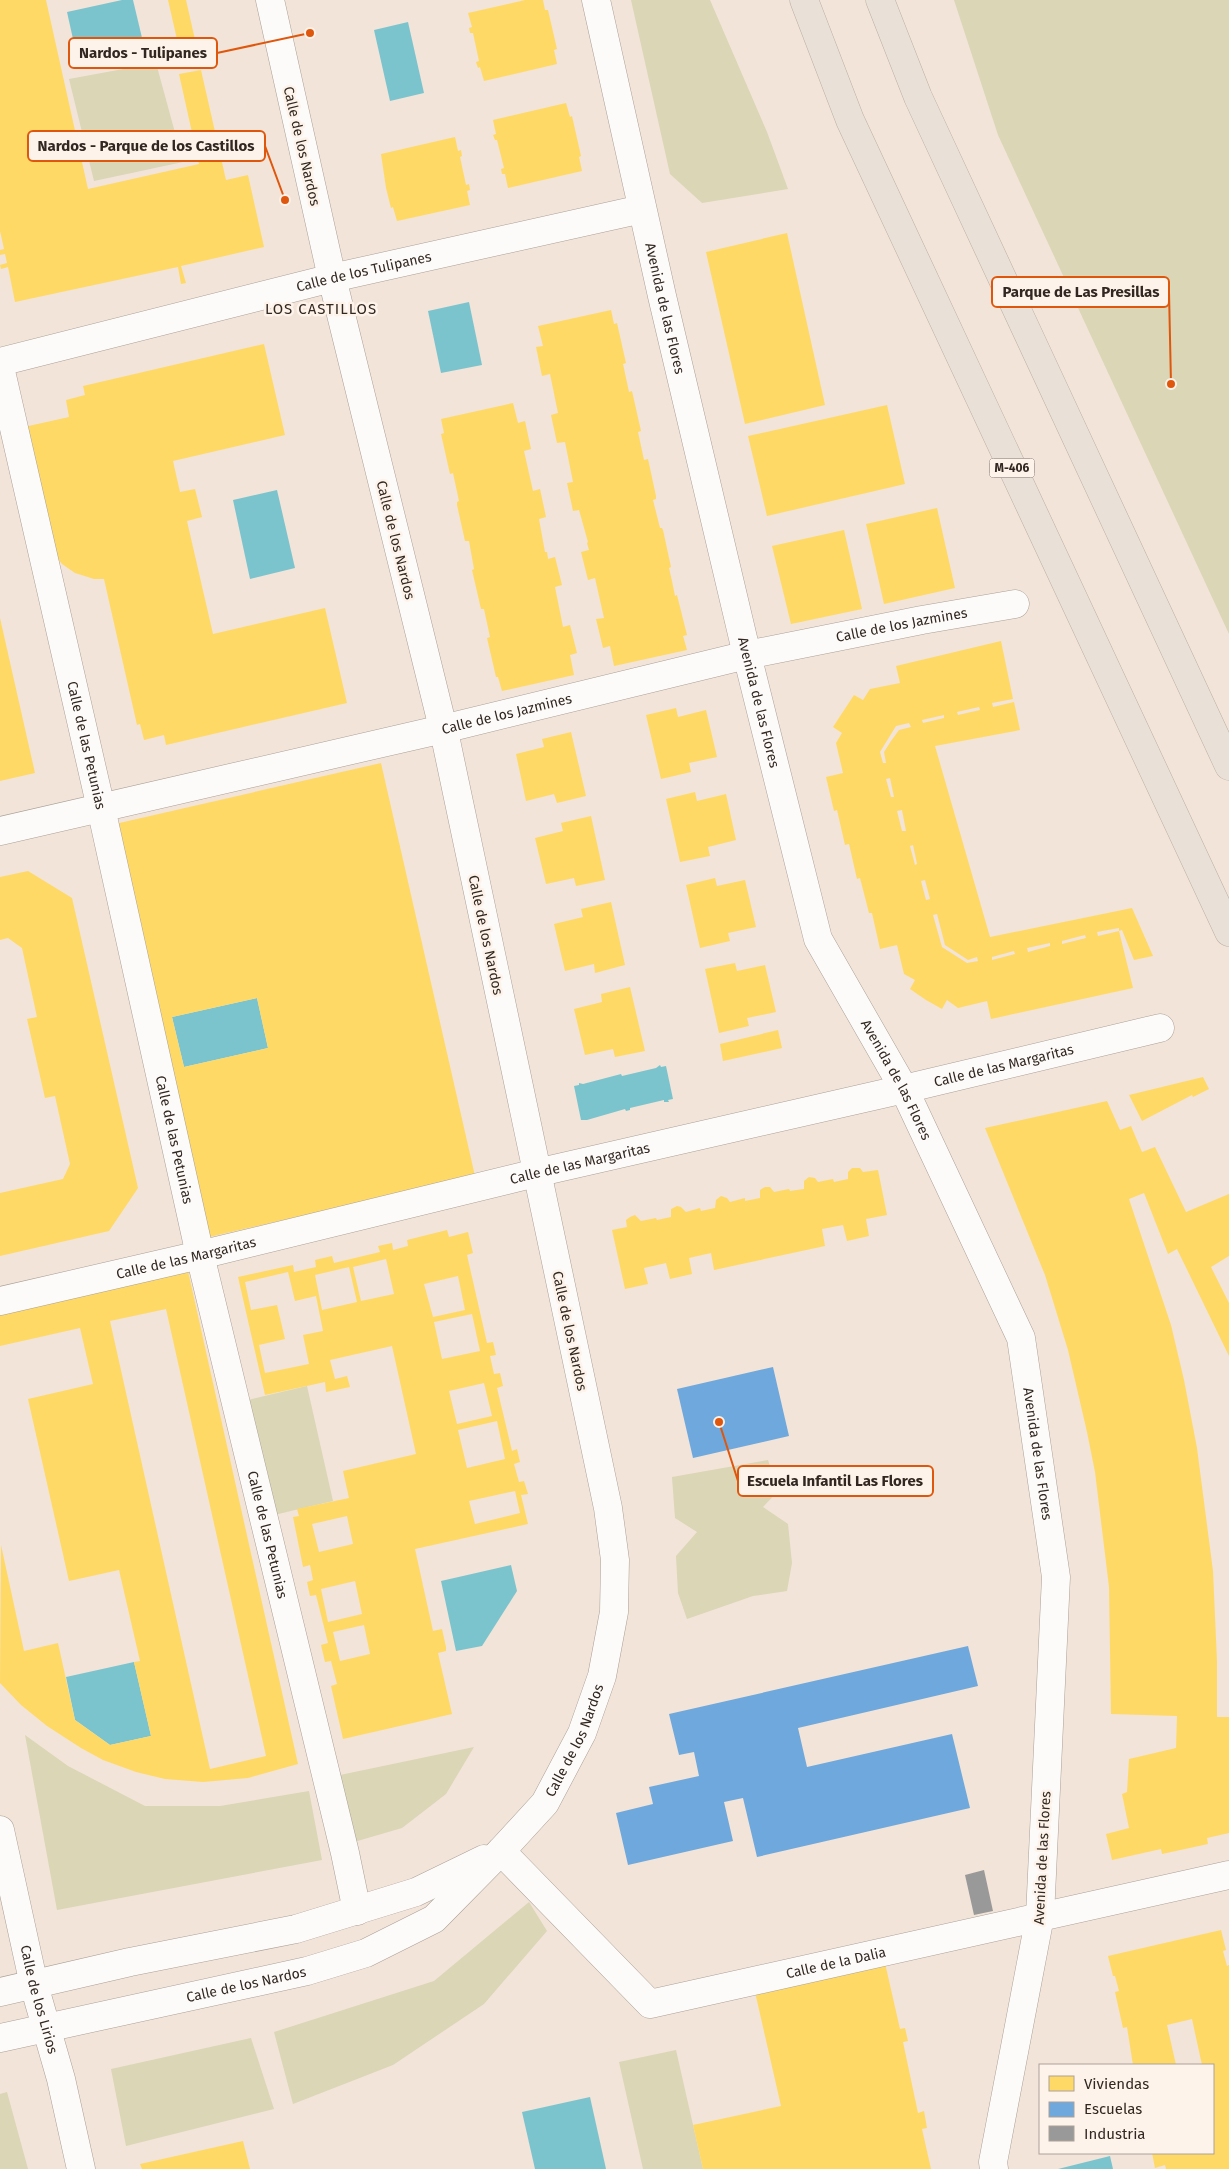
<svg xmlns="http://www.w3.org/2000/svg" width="1229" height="2169" viewBox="0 0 1229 2169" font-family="'Fira Sans',sans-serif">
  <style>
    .green { fill: #dad6b6 }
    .water { fill: #7bc4ce }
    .homes { fill: #ffd966; fill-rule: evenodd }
    .schools { fill: #6fa8dc }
    .industry { fill: #999 }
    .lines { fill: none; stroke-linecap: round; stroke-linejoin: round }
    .street-casing { stroke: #aaa098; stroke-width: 29 }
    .highway-casing { stroke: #bcafa1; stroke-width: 29 }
    .street { stroke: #fdfbf9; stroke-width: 28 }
    .highway { stroke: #e9e1d8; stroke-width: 28 }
    .labels { text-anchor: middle; stroke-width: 5; stroke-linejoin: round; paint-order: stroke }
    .shield { fill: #fdf3eb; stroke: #6f655e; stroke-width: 1 }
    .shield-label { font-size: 12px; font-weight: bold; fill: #322821 }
    .street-label { font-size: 14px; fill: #322821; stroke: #fdf3eb }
    .neighbourhood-label { font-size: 15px; letter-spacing: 1px; fill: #322821; stroke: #fdf3eb }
    .leader { fill: none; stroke: #df570d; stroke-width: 2 }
    .callout-dot { fill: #df570d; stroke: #fdf3eb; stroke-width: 2 }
    .callout { fill: #fdf3eb; stroke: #df570d; stroke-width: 2 }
    .callout-label { font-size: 15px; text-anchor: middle; font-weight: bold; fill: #322821 }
  </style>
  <rect width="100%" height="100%" fill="#f2e4d8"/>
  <g class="green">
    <polygon points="631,0 710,0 767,132 788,189 702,203 670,174"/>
    <polygon points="954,0 1229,0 1229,634 998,135"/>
    <polygon points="156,63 183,162 94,181 69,79"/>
    <polygon points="307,1386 333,1501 274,1515 248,1400"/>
    <polygon points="768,1460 778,1491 763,1507 788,1524 792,1563 787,1591 753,1596 687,1619 678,1593 676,1556 697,1532 675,1518 672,1477"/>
    <polygon points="25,1735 68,1766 145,1806 220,1806 309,1791 322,1860 57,1910"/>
    <polygon points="474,1747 446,1794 402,1828 354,1842 340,1775"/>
    <polygon points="529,1902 547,1931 484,2004 393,2065 293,2104 274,2032 434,1981"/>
    <polygon points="251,2038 274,2109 126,2146 111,2069"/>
    <polygon points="676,2050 703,2169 643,2169 619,2062"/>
    <polygon points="7,2092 28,2169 0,2169 0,2094"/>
  </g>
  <g class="water">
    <polygon points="122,0 133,0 143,42 77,57 67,12"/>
    <polygon points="408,22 424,93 390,101 374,30"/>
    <polygon points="469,302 482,365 441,373 428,311"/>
    <polygon points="277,490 295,568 250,579 233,500"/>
    <polygon points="257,998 268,1048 184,1067 172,1017"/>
    <polygon points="660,1065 661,1067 666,1066 673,1099 668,1100 669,1102 664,1102 664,1100 630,1108 630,1110 626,1111 625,1109 587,1120 581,1120 574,1086 579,1085 579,1083 583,1084 621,1074 622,1076 656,1068"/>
    <polygon points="511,1565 517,1591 482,1646 456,1651 441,1581"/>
    <polygon points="134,1662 151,1736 110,1745 75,1720 66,1677"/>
    <polygon points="590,2097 606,2169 535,2169 522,2112"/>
    <polygon points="1110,2156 1113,2169 1058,2169"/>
  </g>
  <g class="homes">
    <polygon points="0,0 46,0 88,189 199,164 179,74 201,70 226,180 248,175 264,247 181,266 186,283 181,284 178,267 15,302 8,267 1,269 0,265 7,263 5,254 0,255 0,250 4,249 0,231"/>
    <polygon points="168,0 186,0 196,44 179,48"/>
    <polygon points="525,0 543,0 545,10 548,10 557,49 554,50 557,64 484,81 480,67 478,68 476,62 479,61 473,33 470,33 469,28 472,27 468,13"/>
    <polygon points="566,103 570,117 572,116 581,156 579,157 582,171 508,188 505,174 502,174 501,169 504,168 497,140 495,140 493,135 496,134 493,120"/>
    <polygon points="455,137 458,151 461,150 462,156 460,157 466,185 469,184 470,190 467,191 470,205 397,221 393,207 391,208 386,188 381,154"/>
    <polygon points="787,233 825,405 745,424 706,252"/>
    <polygon points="611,310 614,324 617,323 626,363 623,364 629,392 632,391 641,431 638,432 644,460 648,459 656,496 656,499 653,500 660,528 662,528 663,530 671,567 669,568 672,581 675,596 677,595 687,635 683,636 687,650 614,666 610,646 603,648 596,619 604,618 595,578 588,580 581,552 589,550 587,543 588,542 579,510 573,511 567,483 573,482 565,442 557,443 551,415 558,413 550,374 542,376 536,347 543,346 538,326"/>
    <polygon points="264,344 285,435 173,461 180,492 195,489 202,517 187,521 213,634 325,608 347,703 166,745 164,735 144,740 140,724 137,725 104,579 94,579 75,573 62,564 53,552 24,427 69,417 66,400 85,395 83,386"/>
    <polygon points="513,403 518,423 525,421 531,449 524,451 533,491 540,489 546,517 539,519 545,552 547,552 548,559 555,557 562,585 555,587 563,627 570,625 577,653 570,655 574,675 502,691 498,677 496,677 487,638 490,637 484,609 481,609 472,570 474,569 469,541 465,541 457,505 457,502 459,501 453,473 450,474 441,434 444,433 441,419"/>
    <polygon points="887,405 905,484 767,516 748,436"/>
    <polygon points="937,508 955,588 884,604 866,524"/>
    <polygon points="844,530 862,609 791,624 772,546"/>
    <polygon points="0,618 35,773 0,781"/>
    <path d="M 1001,641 L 1013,699 L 992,703 L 993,707 L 1014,702 L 1020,730 L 935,746 L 990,937 L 1132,908 L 1153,956 L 1134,960 L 1122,930 L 1119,931 L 1119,928 L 1097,932 L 1098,936 L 1119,931 L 1133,988 L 991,1019 L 987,1001 L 958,1008 L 947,1000 L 942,1009 L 926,1000 L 910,989 L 915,980 L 904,974 L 897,945 L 880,949 L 872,913 L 869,913 L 860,878 L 857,879 L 849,844 L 845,845 L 837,810 L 834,811 L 826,777 L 843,773 L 836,743 L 842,733 L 833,727 L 854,695 L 863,700 L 870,689 L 900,683 L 896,666 ZM 979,707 L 980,710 L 958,715 L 957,712 ZM 944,715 L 944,718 L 923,723 L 922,720 ZM 909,723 L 911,727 L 899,730 L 891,741 L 884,752 L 886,763 L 883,763 L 880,752 L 896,726 ZM 890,778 L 894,797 L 891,797 L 886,779 ZM 902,810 L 906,831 L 902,831 L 897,811 ZM 913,845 L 917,864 L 915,865 L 910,846 ZM 925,880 L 930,899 L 926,900 L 921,881 ZM 937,914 L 945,945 L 968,960 L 977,957 L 978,961 L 967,963 L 942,947 L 933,915 ZM 1085,935 L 1086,938 L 1062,944 L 1062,941 ZM 1050,943 L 1050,946 L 1028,952 L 1027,948 ZM 1014,951 L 1015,954 L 992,960 L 992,957 Z"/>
    <polygon points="676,708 678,717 706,710 717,757 689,763 691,772 661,779 646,715"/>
    <polygon points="571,732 586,796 557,803 554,794 526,801 516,754 544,747 542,739"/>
    <path d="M 381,763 L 475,1176 L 209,1237 L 115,824 ZM 257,998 L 268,1048 L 184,1067 L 172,1017 Z"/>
    <polygon points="695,792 697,801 726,794 736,840 708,847 710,856 680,862 666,799"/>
    <polygon points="591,816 605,880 576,886 574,878 546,884 535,838 563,831 561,823"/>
    <polygon points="28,871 72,898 138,1188 109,1231 0,1256 0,1193 63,1179 70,1164 55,1096 45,1098 27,1019 37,1017 22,948 8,938 0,940 0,877"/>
    <polygon points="715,878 717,886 745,880 756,927 728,933 730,941 700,948 686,885"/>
    <polygon points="611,902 625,965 595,973 594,964 565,971 554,924 583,917 581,909"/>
    <polygon points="735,963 737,971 765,965 776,1012 747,1018 749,1026 719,1033 705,969"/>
    <polygon points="630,987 645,1051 615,1057 613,1049 585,1055 574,1009 602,1002 601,994"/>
    <polygon points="778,1030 782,1048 723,1061 720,1044"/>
    <polygon points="1203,1077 1209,1089 1193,1097 1192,1095 1142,1121 1129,1095"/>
    <polygon points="1107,1101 1120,1130 1131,1126 1142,1152 1155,1147 1186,1212 1229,1194 1229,1256 1211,1267 1229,1303 1229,1356 1177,1249 1168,1254 1144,1193 1129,1199 1171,1325 1184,1380 1197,1448 1213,1571 1217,1661 1217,1717 1229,1717 1229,1833 1207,1838 1208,1844 1162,1854 1161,1849 1112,1860 1106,1834 1129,1828 1122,1794 1127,1792 1129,1759 1176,1748 1177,1716 1111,1714 1109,1587 1095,1472 1087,1432 1068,1350 1045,1275 985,1128"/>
    <polygon points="852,1168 860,1168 863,1172 878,1170 887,1215 866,1219 869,1236 847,1241 843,1225 822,1229 825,1246 714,1270 711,1253 689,1258 692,1274 670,1279 666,1263 644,1268 648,1284 625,1289 612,1230 627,1227 626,1220 630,1217 635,1215 641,1221 656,1218 657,1220 671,1217 671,1209 677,1206 681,1207 686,1212 700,1208 701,1211 715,1208 716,1200 721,1196 727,1198 730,1202 745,1198 745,1201 760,1198 760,1190 765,1187 770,1187 774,1192 789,1189 790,1191 804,1189 804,1181 809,1177 815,1178 818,1182 833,1179 834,1182 848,1179 848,1172"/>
    <path d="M 447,1230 L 449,1237 L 468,1232 L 473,1253 L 467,1255 L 487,1343 L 493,1342 L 496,1355 L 490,1356 L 494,1374 L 500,1373 L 503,1386 L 497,1388 L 512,1451 L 517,1449 L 520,1462 L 514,1464 L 519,1482 L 524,1481 L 528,1494 L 521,1495 L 528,1524 L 415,1549 L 433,1631 L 442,1629 L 446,1647 L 446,1651 L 438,1653 L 452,1714 L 343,1739 L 331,1686 L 337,1684 L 331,1661 L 325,1662 L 321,1645 L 328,1643 L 316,1595 L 310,1596 L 307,1582 L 313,1580 L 310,1565 L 303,1567 L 293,1517 L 299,1516 L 297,1509 L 349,1498 L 343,1471 L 416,1454 L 392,1346 L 330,1360 L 335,1379 L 347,1376 L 350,1387 L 326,1392 L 325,1382 L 265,1395 L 238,1277 L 293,1265 L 294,1272 L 316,1267 L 315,1260 L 332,1256 L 334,1263 L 380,1252 L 378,1246 L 392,1243 L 393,1250 L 408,1246 L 407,1240 ZM 386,1259 L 394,1294 L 361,1301 L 353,1267 ZM 349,1267 L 357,1302 L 322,1310 L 315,1275 ZM 288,1272 L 295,1301 L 316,1296 L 323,1331 L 303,1335 L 309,1364 L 265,1373 L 259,1345 L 285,1339 L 277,1305 L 251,1310 L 245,1282 ZM 458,1276 L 465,1310 L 433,1317 L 424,1284 ZM 472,1314 L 480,1351 L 442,1359 L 434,1322 ZM 484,1383 L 492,1416 L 457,1424 L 449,1391 ZM 497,1421 L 505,1459 L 467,1468 L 458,1430 ZM 515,1491 L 520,1513 L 475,1524 L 469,1501 ZM 347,1516 L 353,1544 L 319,1552 L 312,1524 ZM 355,1581 L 362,1614 L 328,1622 L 321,1589 ZM 364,1625 L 370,1654 L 340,1661 L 333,1632 Z"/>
    <path d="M 188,1271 L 298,1764 L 248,1778 L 203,1782 L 165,1779 L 136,1772 L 103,1760 L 81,1748 L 47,1726 L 21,1705 L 0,1683 L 1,1545 L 24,1651 L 58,1643 L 75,1720 L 110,1745 L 151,1736 L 134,1662 L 140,1661 L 119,1570 L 69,1581 L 28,1399 L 93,1384 L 80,1328 L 0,1346 L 0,1313 ZM 166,1309 L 266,1756 L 210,1769 L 110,1321 Z"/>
    <polygon points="1221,1930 1226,1950 1223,1951 1227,1966 1229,1965 1229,2169 1166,2169 1165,2165 1155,2168 1152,2153 1213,2153 1213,2065 1202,2065 1192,2019 1167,2025 1176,2065 1133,2065 1127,2027 1123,2028 1115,1992 1119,1991 1115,1976 1113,1976 1108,1956"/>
    <polygon points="885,1963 900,2029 905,2028 908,2041 903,2042 918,2113 924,2111 927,2128 922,2129 931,2169 703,2169 693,2125 781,2106 755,1992"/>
    <polygon points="243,2141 250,2169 142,2169 140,2164"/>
  </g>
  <g class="schools">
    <polygon points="773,1367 789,1436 693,1458 677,1389"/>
    <polygon points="968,1646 978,1686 798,1728 807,1767 952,1734 970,1808 757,1857 743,1798 724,1802 733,1841 628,1865 616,1813 653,1804 649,1787 699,1776 694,1752 679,1755 669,1714"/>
  </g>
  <polygon class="industry" points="984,1870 993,1911 974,1915 965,1875"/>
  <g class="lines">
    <defs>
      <g id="street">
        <path id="s1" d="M 596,0 L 662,296 L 747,655 L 818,939 L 904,1089 L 1021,1338 L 1056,1577 L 1040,1916 L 993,2162 L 994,2169"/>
        <path id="s2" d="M 0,362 L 332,278 L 642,209"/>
        <path id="s3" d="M 0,367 L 101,808 L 200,1255 L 345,1853 L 357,1911"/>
        <path id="s4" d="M 0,831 L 443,729 L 747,655 L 922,620 L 1015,604"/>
        <path id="s5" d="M 0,1301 L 200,1255 L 536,1173 L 904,1089 L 1160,1028"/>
        <path id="s6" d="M 0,1830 L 34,1985 L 61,2079 L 81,2169"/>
        <path id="s7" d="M 501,1851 L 650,2004 L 1229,1875"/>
        <polyline points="0,1992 130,1962 296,1929 416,1892 484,1859"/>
        <path id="s8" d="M 0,2038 L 307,1971 L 366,1953 L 434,1919 L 501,1851 L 545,1803 L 582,1733 L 602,1676 L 614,1612 L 615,1560 L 608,1508 L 445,736 L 332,278 L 270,0"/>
      </g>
      <g id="highway">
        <polyline points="804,0 850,120 1229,932"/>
        <polyline points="880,0 918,97 1229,766"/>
      </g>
    </defs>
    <use href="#street" class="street-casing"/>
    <use href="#highway" class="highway-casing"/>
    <use href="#street" class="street"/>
    <use href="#highway" class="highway"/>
  </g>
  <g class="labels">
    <rect class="shield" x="989.5" y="458.5" width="45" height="19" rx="4"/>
    <g class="shield-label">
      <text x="1012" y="472">M-406</text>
    </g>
    <g class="street-label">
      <text transform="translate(302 146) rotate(77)" y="5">Calle de los Nardos</text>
      <text dy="5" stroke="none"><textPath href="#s2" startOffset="375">Calle de los Tulipanes</textPath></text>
      <text dy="5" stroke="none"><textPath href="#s1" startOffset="316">Avenida de las Flores</textPath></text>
      <text transform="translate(396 540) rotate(76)" y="5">Calle de los Nardos</text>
      <text dy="5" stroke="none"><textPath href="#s4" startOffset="925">Calle de los Jazmines</textPath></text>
      <text dy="5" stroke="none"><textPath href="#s1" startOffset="721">Avenida de las Flores</textPath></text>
      <text dy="5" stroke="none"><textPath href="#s4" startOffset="520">Calle de los Jazmines</textPath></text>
      <text dy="5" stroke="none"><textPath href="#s3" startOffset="388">Calle de las Petunias</textPath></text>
      <text transform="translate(486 935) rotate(78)" y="5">Calle de los Nardos</text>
      <text dy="5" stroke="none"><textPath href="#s5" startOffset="1031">Calle de las Margaritas</textPath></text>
      <text dy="5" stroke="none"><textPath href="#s1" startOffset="1126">Avenida de las Flores</textPath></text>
      <text dy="5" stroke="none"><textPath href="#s3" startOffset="792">Calle de las Petunias</textPath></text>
      <text dy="5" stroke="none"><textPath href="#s5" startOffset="596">Calle de las Margaritas</textPath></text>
      <text dy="5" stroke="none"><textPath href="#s5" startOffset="191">Calle de las Margaritas</textPath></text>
      <text transform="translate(570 1331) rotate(78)" y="5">Calle de los Nardos</text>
      <text dy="5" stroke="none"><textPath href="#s1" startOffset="1530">Avenida de las Flores</textPath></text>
      <text dy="5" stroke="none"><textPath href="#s3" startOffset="1198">Calle de las Petunias</textPath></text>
      <text dy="5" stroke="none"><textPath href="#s8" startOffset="682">Calle de los Nardos</textPath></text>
      <text transform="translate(1042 1858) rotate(-87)" y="5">Avenida de las Flores</text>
      <text dy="5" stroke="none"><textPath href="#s7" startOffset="404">Calle de la Dalia</textPath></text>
      <text dy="5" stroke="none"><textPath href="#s8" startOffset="252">Calle de los Nardos</textPath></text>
      <text dy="5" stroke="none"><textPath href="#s6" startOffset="174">Calle de los Lirios</textPath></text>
    </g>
    <g class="neighbourhood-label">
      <text x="321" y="314">LOS CASTILLOS</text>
    </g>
  </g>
  <path class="leader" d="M310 33L217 53M285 200L265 146M1171 384L1169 292M719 1422L738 1481"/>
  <g class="callout-dot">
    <circle cx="310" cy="33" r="5"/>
    <circle cx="285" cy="200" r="5"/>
    <circle cx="1171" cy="384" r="5"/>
    <circle cx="719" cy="1422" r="5"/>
  </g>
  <g class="callout">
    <rect x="69" y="38" width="148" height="30" rx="5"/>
    <rect x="28" y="131" width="237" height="30" rx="5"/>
    <rect x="992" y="277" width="177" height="30" rx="5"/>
    <rect x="738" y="1466" width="195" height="30" rx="5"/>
  </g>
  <g class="callout-label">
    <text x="143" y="58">Nardos - Tulipanes</text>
    <text x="146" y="151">Nardos - Parque de los Castillos</text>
    <text x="1081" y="297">Parque de Las Presillas</text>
    <text x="835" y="1486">Escuela Infantil Las Flores</text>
  </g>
  <rect x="1039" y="2064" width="175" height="90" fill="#fdf3eb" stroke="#aca29a"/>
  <rect x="1049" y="2076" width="25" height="15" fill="#ffd966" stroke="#aca29a"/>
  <text x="1084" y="2089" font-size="15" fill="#322821">Viviendas</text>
  <rect x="1049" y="2102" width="25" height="15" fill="#6fa8dc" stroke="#aca29a"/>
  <text x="1084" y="2114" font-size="15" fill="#322821">Escuelas</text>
  <rect x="1049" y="2126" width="25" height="15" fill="#999999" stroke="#aca29a"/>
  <text x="1084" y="2139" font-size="15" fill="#322821">Industria</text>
</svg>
